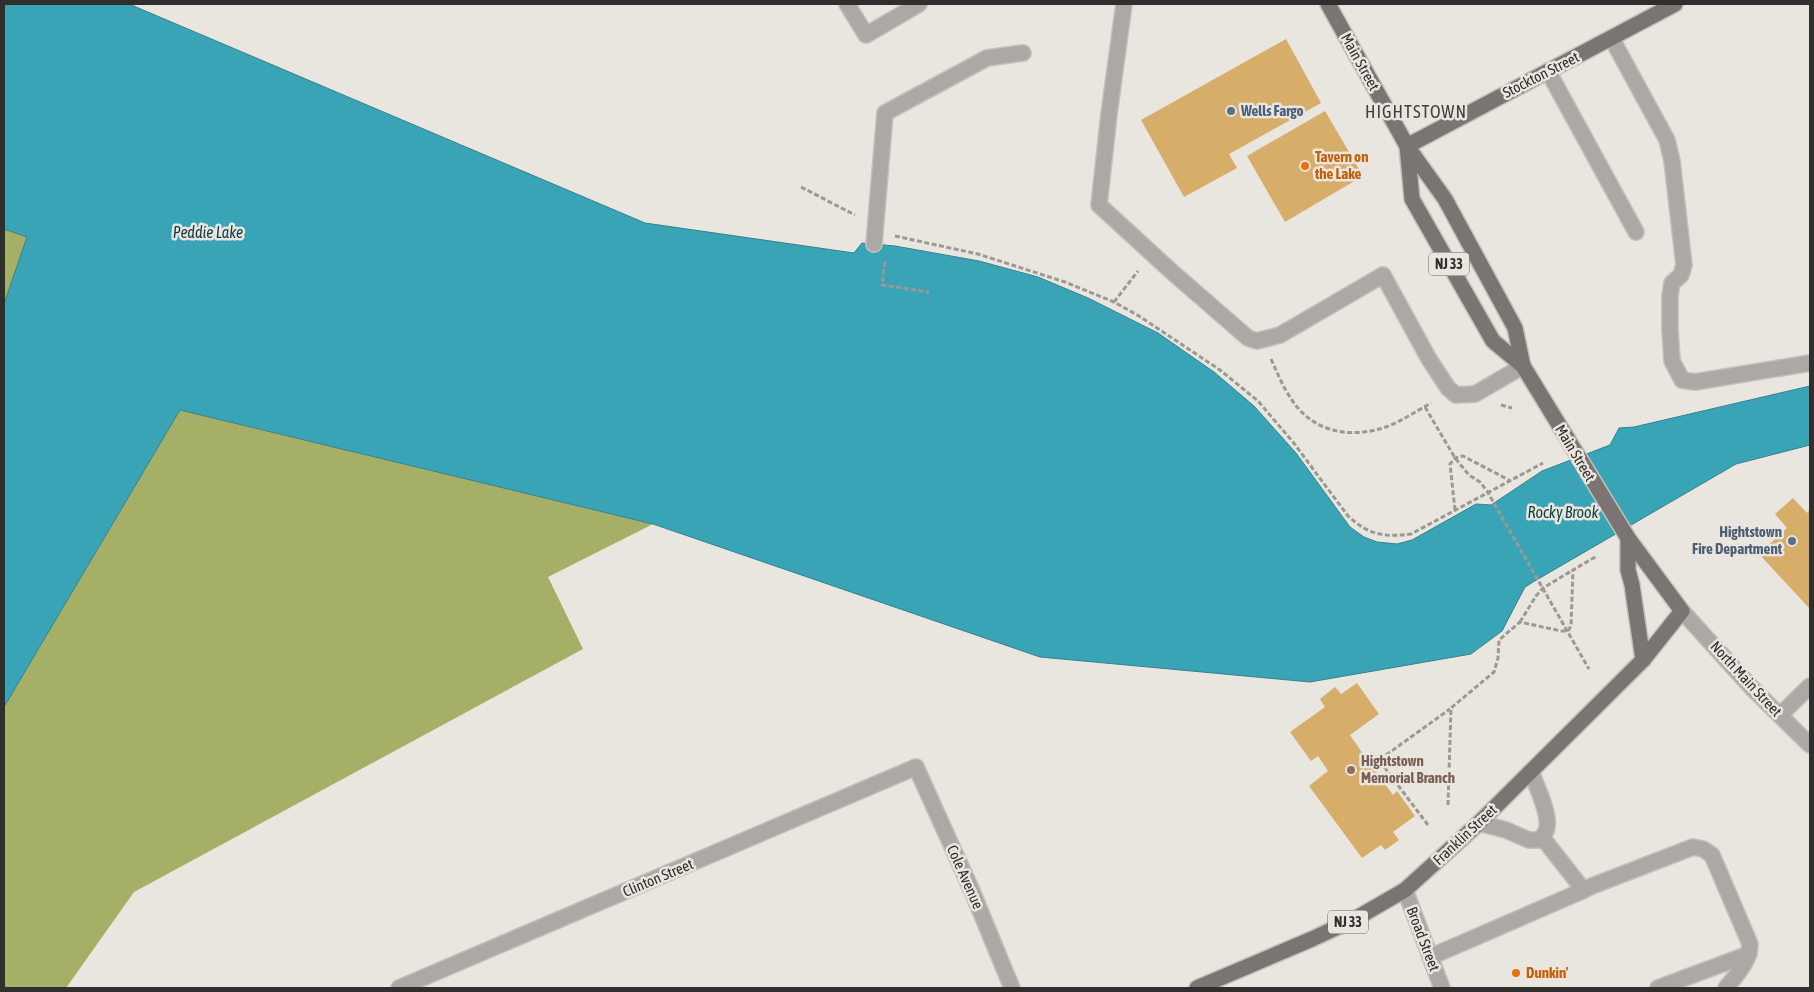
<svg xmlns="http://www.w3.org/2000/svg" width="1814" height="992" viewBox="0 0 1814 992" font-family="'Asap Condensed',sans-serif">
  <style>
    .forest { fill: #a5af65 }
    .water { fill: #39a4b6; stroke: #36818d }
    .building { fill: #d7ad6a }
    .lines { fill: none; stroke-linecap: round; stroke-linejoin: round }
    .minor-casing { stroke: #c4c1bb; stroke-width: 18 }
    .major-casing { stroke: #c4c1bb; stroke-width: 18 }
    .path { stroke: #9c9994; stroke-width: 3; stroke-dasharray: 5 2.5; stroke-linecap: butt }
    .minor { stroke: #aba8a6; stroke-width: 15 }
    .major { stroke: #7a7472; stroke-width: 15 }
    .service-dot { fill: #5c6f8a; stroke: #e9e5df; stroke-width: 2 }
    .food-dot { fill: #e8710a; stroke: #e9e5df; stroke-width: 2 }
    .education-dot { fill: #8d6e63; stroke: #e9e5df; stroke-width: 2 }
    .labels { text-anchor: middle; stroke-width: 5; stroke-linejoin: round; paint-order: stroke }
    .shield { fill: #e9e5df; stroke: #686662; stroke-width: 1 }
    .shield-label { font-size: 14px; font-weight: bold; fill: #302f2d }
    .street-label { font-size: 15px; fill: #302f2d; stroke: #e9e5df }
    .service-label { font-size: 15px; font-weight: bold; fill: #4e5e75; stroke: #e9e5df; text-anchor: start }
    .food-label { font-size: 15px; font-weight: bold; fill: #c56008; stroke: #e9e5df; text-anchor: start }
    .education-label { font-size: 15px; font-weight: bold; fill: #785e54; stroke: #e9e5df; text-anchor: start }
    .water-label { font-size: 16px; font-style: italic; fill: #0e3e46; stroke: #e9e5df }
    .quarter-label { font-size: 18px; letter-spacing: 1px; fill: #433f3a; stroke: #e9e5df }
  </style>
  <rect width="100%" height="100%" fill="#e9e5df"/>
  <g class="forest">
    <polygon points="4,229 28,237 4,304"/>
    <polygon points="180,410 653,524 548,577 583,649 134,892 66,988 4,988 4,707"/>
  </g>
  <polygon class="water" points="4,4 129,4 645,223 854,253 862,243 895,246 979,261 1038,277 1088,298 1158,333 1214,372 1254,406 1296,453 1350,527 1364,537 1377,542 1397,544 1412,540 1476,504 1491,505 1542,471 1610,445 1619,428 1634,427 1810,386 1810,445 1736,464 1533,582 1525,587 1502,631 1471,654 1310,682 1040,657 653,524 180,410 4,707 4,304 27,237 4,229"/>
  <g class="building">
    <polygon points="1286,39 1321,103 1229,154 1237,168 1184,197 1141,120"/>
    <polygon points="1325,111 1363,176 1285,222 1247,156"/>
    <polygon points="1793,498 1807,513 1810,509 1810,609 1759,554 1787,528 1775,514"/>
    <polygon points="1357,683 1379,714 1350,735 1365,757 1373,752 1382,764 1374,769 1393,795 1397,791 1415,816 1393,832 1399,840 1385,850 1381,845 1362,858 1309,786 1328,771 1318,756 1311,761 1290,732 1325,707 1320,699 1335,687 1341,694"/>
  </g>
  <g class="lines">
    <defs>
      <g id="minor">
        <polyline points="847,4 866,35 919,4"/>
        <polyline points="1124,4 1109,114 1099,205 1171,271 1248,338 1257,341 1280,335 1383,275 1429,359 1448,388 1456,395 1475,394 1523,366"/>
        <polyline points="1612,39 1667,140 1672,161 1684,265 1681,275 1672,283 1670,295 1670,330 1672,361 1682,380 1695,382 1810,363"/>
        <polyline points="1548,71 1636,232"/>
        <polyline points="874,244 885,113 987,58 1023,53"/>
        <polyline points="1682,611 1751,687 1810,745"/>
        <polyline points="1780,715 1810,686"/>
        <path d="M 1479,823 L 1506,830 L 1529,840 L 1538,840 C 1541,838 1545,834 1546,831 C 1552,817 1536,785 1531,772"/>
        <path d="M 1542,837 L 1578,883 L 1582,891 L 1592,886 L 1693,847 L 1703,849 L 1712,855 L 1750,944 C 1749,963 1737,974 1726,988"/>
        <polyline points="1405,890 1442,988"/>
        <polyline points="1430,957 1582,891"/>
        <polyline points="399,988 916,767 972,891 1012,988"/>
        <polyline points="1658,988 1749,954"/>
      </g>
      <g id="major">
        <polyline points="1328,4 1407,146 1445,199 1515,328 1523,366"/>
        <polyline points="1407,146 1675,4"/>
        <polyline points="1628,538 1628,570 1632,585 1643,660"/>
        <polyline points="1197,988 1312,939 1353,920 1405,890 1479,823 1643,660 1682,611 1628,538 1523,366 1493,341 1412,199 1407,146"/>
      </g>
    </defs>
    <use href="#minor" class="minor-casing"/>
    <use href="#major" class="major-casing"/>
    <g class="path">
      <polyline points="801,187 855,215"/>
      <path d="M 895,236 L 978,254 L 1065,282 L 1114,302 L 1139,316 L 1220,370 L 1258,401 L 1293,442 L 1348,516 C 1370,536 1384,537 1411,534 L 1543,463"/>
      <polyline points="885,262 882,285 929,292"/>
      <polyline points="1114,302 1138,271"/>
      <path d="M 1271,359 C 1277,372 1282,385 1290,397 C 1312,434 1354,440 1391,425 C 1405,419 1418,410 1431,403"/>
      <polyline points="1501,405 1512,408"/>
      <polyline points="1425,407 1455,458 1469,475 1480,482 1487,491 1589,669"/>
      <polyline points="1455,510 1450,464 1455,458 1463,456 1509,480"/>
      <polyline points="1520,622 1536,596 1543,588 1573,570"/>
      <polyline points="1448,805 1451,708 1494,672 1498,658 1499,640 1520,622 1561,631 1568,631 1571,626 1573,570 1597,556"/>
      <polyline points="1428,825 1379,760 1450,709"/>
    </g>
    <use href="#minor" class="minor"/>
    <use href="#major" class="major"/>
  </g>
  <g class="service-dot">
    <circle cx="1231" cy="111" r="5"/>
    <circle cx="1792" cy="541" r="5"/>
  </g>
  <g class="food-dot">
    <circle cx="1305" cy="166" r="5"/>
    <circle cx="1516" cy="973" r="5"/>
  </g>
  <circle class="education-dot" cx="1351" cy="770" r="5"/>
  <g class="labels">
    <g class="shield">
      <rect x="1429" y="252.5" width="40" height="23" rx="4"/>
      <rect x="1328" y="910.5" width="40" height="23" rx="4"/>
    </g>
    <g class="shield-label">
      <text x="1449" y="269">NJ 33</text>
      <text x="1348" y="927">NJ 33</text>
    </g>
    <g class="street-label">
      <text transform="translate(1360 62) rotate(61)" y="5">Main Street</text>
      <text transform="translate(1541 75) rotate(-27)" y="5">Stockton Street</text>
      <text transform="translate(1575 453) rotate(59)" y="5">Main Street</text>
      <text transform="translate(1746 679) rotate(47)" y="5">North Main Street</text>
      <text transform="translate(1465 835) rotate(-43)" y="5">Franklin Street</text>
      <text transform="translate(965 877) rotate(66)" y="5">Cole Avenue</text>
      <text transform="translate(658 878) rotate(-23)" y="5">Clinton Street</text>
      <text transform="translate(1423 939) rotate(69)" y="5">Broad Street</text>
    </g>
    <g class="service-label">
      <text x="1241" y="116">Wells Fargo</text>
      <text x="1782" y="537" text-anchor="end">Hightstown<tspan x="1782" dy="17">Fire Department</tspan></text>
    </g>
    <g class="food-label">
      <text x="1315" y="162">Tavern on<tspan x="1315" dy="17">the Lake</tspan></text>
      <text x="1526" y="978">Dunkin'</text>
    </g>
    <g class="education-label">
      <text x="1361" y="766">Hightstown<tspan x="1361" dy="17">Memorial Branch</tspan></text>
    </g>
    <g class="water-label">
      <text x="208" y="238">Peddie Lake</text>
      <text x="1563" y="518">Rocky Brook</text>
    </g>
    <g class="quarter-label">
      <text x="1416" y="118">HIGHTSTOWN</text>
    </g>
  </g>
  <rect width="1814" height="992" fill="none" stroke="#302f2d" stroke-width="10"/>
</svg>
